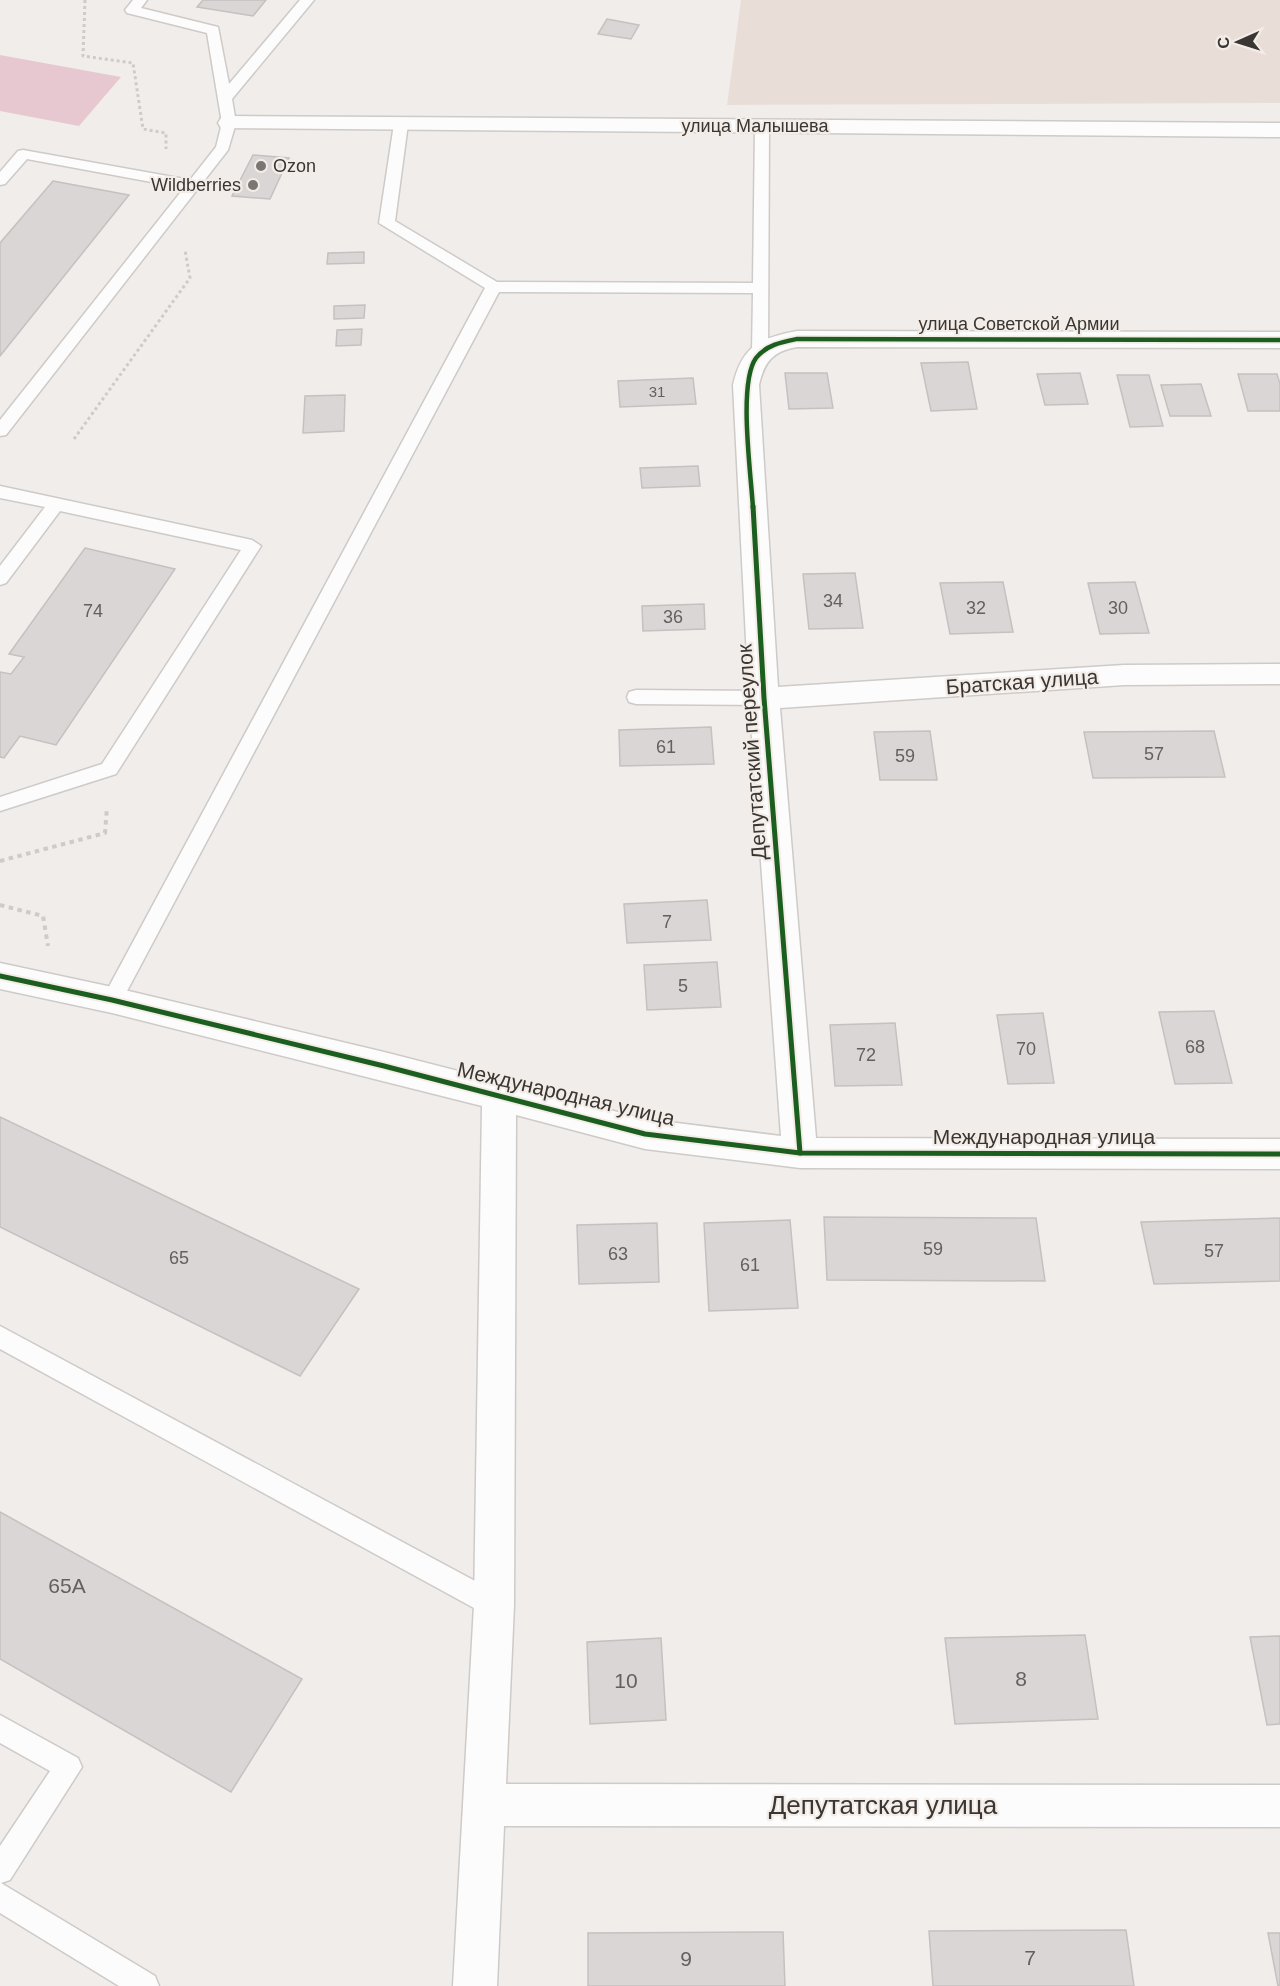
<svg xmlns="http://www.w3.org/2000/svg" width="1280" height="1986" viewBox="0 0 1280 1986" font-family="Helvetica,sans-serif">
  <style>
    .built { fill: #e8ded7 }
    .green { fill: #e7c8d1 }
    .building { fill: #d9d6d5; stroke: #c4c1c0; stroke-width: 1.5 }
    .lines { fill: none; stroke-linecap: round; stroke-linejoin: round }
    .lane-casing { stroke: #cecac8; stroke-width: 3 }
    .street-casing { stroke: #cecac8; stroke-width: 3 }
    .path-far1 { stroke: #cdcccb; stroke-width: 3; stroke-dasharray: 3 3; stroke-linecap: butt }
    .path { stroke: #cdcccb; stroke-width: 4; stroke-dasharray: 4.5 4.5; stroke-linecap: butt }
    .lane { fill: #fdfcfc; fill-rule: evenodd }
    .street { fill: #fdfcfc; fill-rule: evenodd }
    .cycleway-far1-casing { stroke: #f4ede7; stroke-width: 8 }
    .cycleway-casing { stroke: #f4ede7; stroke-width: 9 }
    .cycleway-far1 { stroke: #1b5e20; stroke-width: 4.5 }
    .cycleway { stroke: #1b5e20; stroke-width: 5 }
    .poi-dot { fill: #797674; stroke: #f4ede7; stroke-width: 2 }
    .labels { text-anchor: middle; stroke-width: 4.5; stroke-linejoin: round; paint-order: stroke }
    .far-number-label { font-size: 15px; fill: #63605e }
    .far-street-label { font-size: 18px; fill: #393634; stroke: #f4ede7 }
    .far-poi-label { font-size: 18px; fill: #393634; stroke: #f4ede7; text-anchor: start }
    .number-label { font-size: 18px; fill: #63605e }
    .street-label { font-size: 21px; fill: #393634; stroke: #f4ede7 }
    .near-number-label { font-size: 21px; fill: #63605e }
    .near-street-label { font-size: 26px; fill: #393634; stroke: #f4ede7 }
  </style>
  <rect width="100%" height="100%" fill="#f1edea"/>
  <polygon class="built" points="741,0 1280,0 1280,103 727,105"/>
  <polygon class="green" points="0,55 121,77 79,126 0,111"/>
  <g class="building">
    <polygon points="203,0 266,0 253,16 197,7"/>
    <polygon points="607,19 639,25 631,39 598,34"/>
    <polygon points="253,155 289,158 270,199 232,196"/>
    <polygon points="53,181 129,195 0,356 0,243"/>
    <polygon points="364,252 364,263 327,264 328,253"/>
    <polygon points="365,305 364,318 334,319 334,306"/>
    <polygon points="362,329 361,345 336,346 337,330"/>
    <polygon points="968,362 977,409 931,411 921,363"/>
    <polygon points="785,373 827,373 833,408 789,409"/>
    <polygon points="1080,373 1088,404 1045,405 1037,374"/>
    <polygon points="1238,374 1277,374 1280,384 1280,411 1248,411"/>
    <polygon points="1117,375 1149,375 1163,426 1130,427"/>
    <polygon points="693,378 696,404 620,407 618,381"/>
    <polygon points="1201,384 1211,416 1170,416 1161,385"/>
    <polygon points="345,395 344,431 303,433 305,396"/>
    <polygon points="698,466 700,486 642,488 640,468"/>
    <polygon points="85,548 175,569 56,745 20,736 4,758 0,757 0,672 11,674 24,657 9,654"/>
    <polygon points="855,573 863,628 809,629 803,574"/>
    <polygon points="1003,582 1013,632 950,634 940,583"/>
    <polygon points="1135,582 1149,633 1100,634 1088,583"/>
    <polygon points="704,604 705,629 643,631 642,606"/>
    <polygon points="711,727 714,764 620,766 619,730"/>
    <polygon points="930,731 937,780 880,780 874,732"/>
    <polygon points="1214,731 1225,777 1093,778 1084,732"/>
    <polygon points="707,900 711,940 627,943 624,904"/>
    <polygon points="717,962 721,1007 647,1010 644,965"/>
    <polygon points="1214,1011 1232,1083 1175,1084 1159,1012"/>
    <polygon points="1043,1013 1054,1083 1008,1084 997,1015"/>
    <polygon points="895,1023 902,1085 835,1086 830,1025"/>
    <polygon points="0,1117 359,1289 300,1376 0,1227"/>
    <polygon points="824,1217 1036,1218 1045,1281 827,1280"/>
    <polygon points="1280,1218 1280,1281 1154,1284 1141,1222"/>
    <polygon points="790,1220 798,1308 709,1311 704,1223"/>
    <polygon points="657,1223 659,1282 579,1284 577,1225"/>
    <polygon points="0,1512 302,1679 231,1792 0,1659"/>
    <polygon points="1085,1635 1098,1719 955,1724 945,1638"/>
    <polygon points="1280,1636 1280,1724 1267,1725 1250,1637"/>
    <polygon points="661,1638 666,1720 590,1724 587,1642"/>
    <polygon points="1126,1930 1134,1986 933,1986 929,1931"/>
    <polygon points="783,1932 785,1986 588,1986 588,1933"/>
    <polygon points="1268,1933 1280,1933 1280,1986 1278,1986"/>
  </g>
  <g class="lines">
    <defs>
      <g id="lane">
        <polygon points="133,0 147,0 141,8 218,27 229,84 300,0 314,0 232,99 236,123 228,150 6,435 0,436 0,420 184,188 27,159 5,184 0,185 0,172 18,151 23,150 190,180 216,147 222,123 207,33 127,13 125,10"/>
        <polygon points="401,120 408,124 395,221 497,282 753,283 755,126 757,123 767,123 769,126 768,352 760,357 752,352 753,293 499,292 119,1006 112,1008 105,1006 101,1000 105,994 485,288 379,223 394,124"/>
        <polygon points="0,486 252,540 261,546 116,774 0,811 0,797 102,764 241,550 60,511 6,583 0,585 0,566 45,507 0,498"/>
        <polygon points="636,690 764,691 771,693 773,698 771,703 764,705 636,704 629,702 627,697 629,692"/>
        <polygon points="0,1326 503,1596 507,1605 503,1614 494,1617 485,1614 0,1349"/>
        <polygon points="0,1715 78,1758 82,1767 10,1880 1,1883 155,1976 159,1986 119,1986 0,1913 0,1846 50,1771 0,1743"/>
      </g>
      <g id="street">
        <polygon points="229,116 1280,123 1280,137 221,128 218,123 221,118"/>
        <path d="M 797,331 L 1280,332 L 1280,348 L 797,347 C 773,351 764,362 759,385 L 778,687 L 1124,665 L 1280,664 L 1280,684 L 1124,685 L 780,708 L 816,1138 L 1280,1139 L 1280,1169 L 800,1168 L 645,1149 L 516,1115 L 514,1605 L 506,1784 L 1280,1785 L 1280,1827 L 504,1826 L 497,1986 L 453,1986 L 474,1605 L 482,1106 L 112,1013 L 0,989 L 0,963 L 112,987 L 384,1052 L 645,1119 L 781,1136 L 749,698 L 733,385 C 742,346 760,338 797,331 Z"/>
      </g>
    </defs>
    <use href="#lane" class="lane-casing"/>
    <use href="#street" class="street-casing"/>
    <g class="path-far1">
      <polyline points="85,0 83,56 133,63 143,129 166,133 166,149"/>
      <polyline points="74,439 190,278 185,250"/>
    </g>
    <g class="path">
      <polyline points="0,861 105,833 107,807"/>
      <polyline points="0,905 43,916 48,946"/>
    </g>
    <use href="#lane" class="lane"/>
    <use href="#street" class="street"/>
    <defs>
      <path id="cycleway-far1" d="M 753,508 C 751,474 738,383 756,358 C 766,345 782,342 797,339 L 1280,340"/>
      <g id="cycleway">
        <polyline points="753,506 764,698 800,1153"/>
        <polyline points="0,976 112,1000 384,1066 645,1134 800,1153 1280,1154"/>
      </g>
    </defs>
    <use href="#cycleway-far1" class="cycleway-far1-casing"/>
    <use href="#cycleway" class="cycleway-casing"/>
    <use href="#cycleway-far1" class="cycleway-far1"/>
    <use href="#cycleway" class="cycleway"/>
  </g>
  <g class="poi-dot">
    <circle cx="261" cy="166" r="6"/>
    <circle cx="253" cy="185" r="6"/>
  </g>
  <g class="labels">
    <g class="far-number-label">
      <text x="657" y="397">31</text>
    </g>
    <g class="far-street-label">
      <text x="755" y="132">улица Малышева</text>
      <text x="1019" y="330">улица Советской Армии</text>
    </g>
    <g class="far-poi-label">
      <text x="273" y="172">Ozon</text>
      <text x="241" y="191" text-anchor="end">Wildberries</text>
    </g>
    <g class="number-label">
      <text x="833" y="607">34</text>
      <text x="976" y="614">32</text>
      <text x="1118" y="614">30</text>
      <text x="93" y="617">74</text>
      <text x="673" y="623">36</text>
      <text x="666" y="753">61</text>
      <text x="1154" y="760">57</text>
      <text x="905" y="762">59</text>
      <text x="667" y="928">7</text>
      <text x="683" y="992">5</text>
      <text x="1195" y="1053">68</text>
      <text x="1026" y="1055">70</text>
      <text x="866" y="1061">72</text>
      <text x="933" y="1255">59</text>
      <text x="1214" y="1257">57</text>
      <text x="618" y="1260">63</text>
      <text x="179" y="1264">65</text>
      <text x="750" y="1271">61</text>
    </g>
    <g class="street-label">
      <text transform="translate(1022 682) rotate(-4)" y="7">Братская улица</text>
      <text transform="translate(752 752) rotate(-94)" y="7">Депутатский переулок</text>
      <text transform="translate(566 1094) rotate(13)" y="7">Международная улица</text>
      <text x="1044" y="1144">Международная улица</text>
    </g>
    <g class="near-number-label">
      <text x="67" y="1593">65А</text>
      <text x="1021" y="1686">8</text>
      <text x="626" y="1688">10</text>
      <text x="1030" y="1965">7</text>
      <text x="686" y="1966">9</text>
    </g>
    <g class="near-street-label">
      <text x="883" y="1814">Депутатская улица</text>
    </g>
  </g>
  <g transform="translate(1238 42) rotate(267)" stroke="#f4ede7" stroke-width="4.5" paint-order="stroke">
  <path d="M0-4.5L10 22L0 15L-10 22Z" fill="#393634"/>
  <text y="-9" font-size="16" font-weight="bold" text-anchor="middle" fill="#393634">С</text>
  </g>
</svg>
